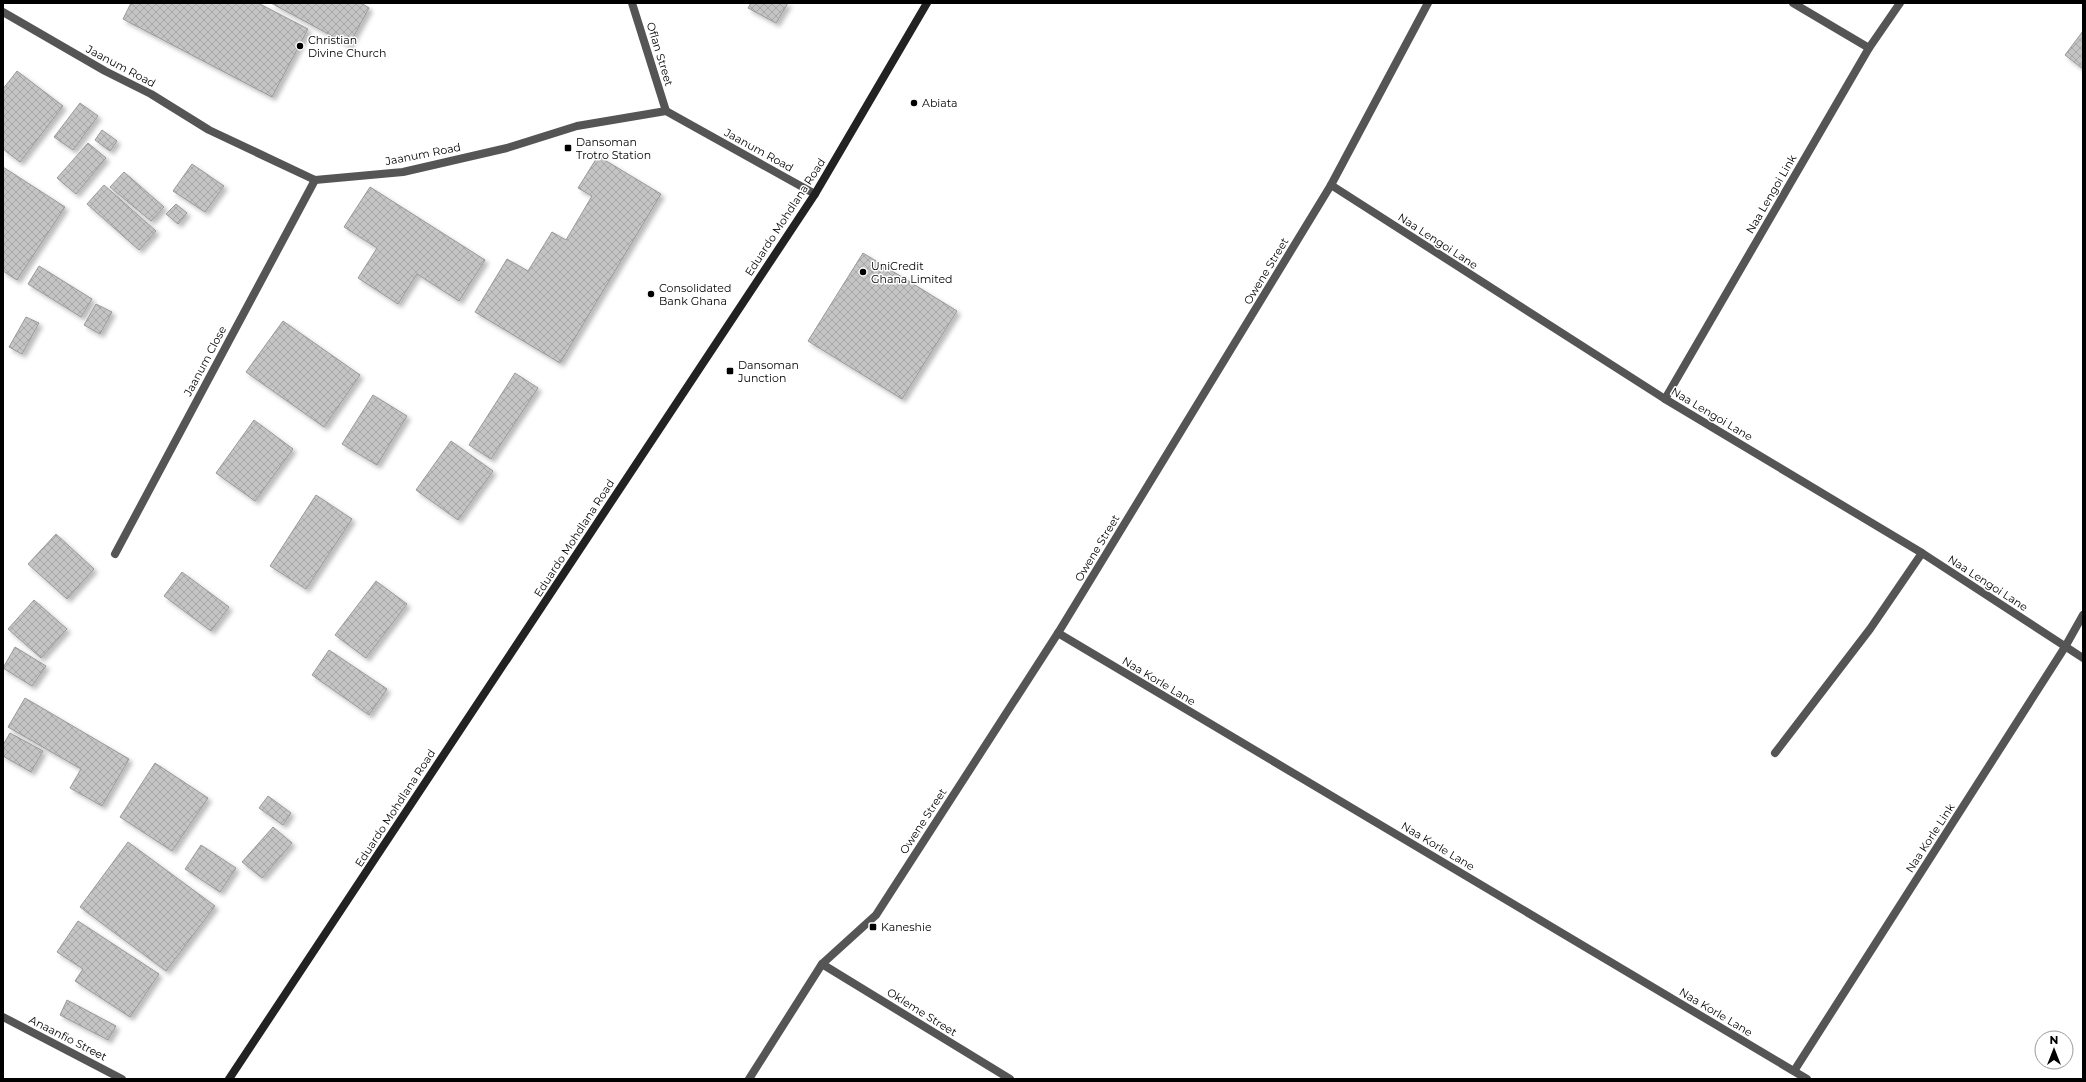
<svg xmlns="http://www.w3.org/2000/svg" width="2086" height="1082" viewBox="0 0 2086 1082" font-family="Montserrat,sans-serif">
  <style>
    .building { fill: url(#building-cross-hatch); stroke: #999; filter: url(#shadow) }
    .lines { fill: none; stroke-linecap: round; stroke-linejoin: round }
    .service { stroke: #555; stroke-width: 8 }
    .minor { stroke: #555; stroke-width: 8 }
    .secondary { stroke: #222; stroke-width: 8 }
    .poi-dot { fill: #000; stroke: #fff; stroke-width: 1.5 }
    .labels { text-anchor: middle; stroke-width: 3; stroke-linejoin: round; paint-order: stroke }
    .poi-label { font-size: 11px; fill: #000; stroke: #fff; text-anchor: start }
    .street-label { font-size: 11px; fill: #000; stroke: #fff }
  </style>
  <defs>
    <pattern id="building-cross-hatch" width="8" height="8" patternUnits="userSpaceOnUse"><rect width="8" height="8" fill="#c4c4c4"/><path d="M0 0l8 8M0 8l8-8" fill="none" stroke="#a7a7a7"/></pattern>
    <filter id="shadow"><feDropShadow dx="3.5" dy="3.5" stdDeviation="2" flood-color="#0004"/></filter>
  </defs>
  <rect width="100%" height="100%" fill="#fff"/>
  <g class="building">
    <polygon points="131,3 258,3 308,29 272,97 123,19"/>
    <polygon points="271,3 361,3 369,8 349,45"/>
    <polygon points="751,3 788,3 776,23 748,8"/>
    <polygon points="2083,31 2083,69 2065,55"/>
    <polygon points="17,71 63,106 20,162 3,149 3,89"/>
    <polygon points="80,103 98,116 73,150 54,137"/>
    <polygon points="102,130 117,141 110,151 95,140"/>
    <polygon points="88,143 106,158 76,194 57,178"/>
    <polygon points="598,156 661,194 560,363 475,312 507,259 528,271 552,232 566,240 592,196 578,188"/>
    <polygon points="192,164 224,186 205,212 173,191"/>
    <polygon points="3,167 65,207 17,280 3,271"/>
    <polygon points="124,172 164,207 151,221 110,187"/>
    <polygon points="104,185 156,231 139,250 87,204"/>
    <polygon points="370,187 485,260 459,301 417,274 398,304 358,278 377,248 344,227"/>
    <polygon points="176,204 187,213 178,224 166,214"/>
    <polygon points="863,253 957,311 902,399 808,341"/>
    <polygon points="39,266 92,299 81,317 28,284"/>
    <polygon points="96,304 112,312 100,334 84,325"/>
    <polygon points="26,317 39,323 22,354 9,347"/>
    <polygon points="283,321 360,375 324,427 246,372"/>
    <polygon points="515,373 538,388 491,459 469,445"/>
    <polygon points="373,395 407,416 377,465 342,444"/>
    <polygon points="254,420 293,449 255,501 216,473"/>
    <polygon points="451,441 493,471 458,520 416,490"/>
    <polygon points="316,495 352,519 306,589 270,566"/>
    <polygon points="56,534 94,569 67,599 28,564"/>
    <polygon points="182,572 229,607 211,631 164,596"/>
    <polygon points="376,581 407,604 366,658 335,635"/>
    <polygon points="34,600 67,629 41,658 8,629"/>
    <polygon points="15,647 46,666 32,686 3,668"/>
    <polygon points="329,650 387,689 369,715 312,675"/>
    <polygon points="25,698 129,759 102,806 70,788 81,769 8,727"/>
    <polygon points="10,733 43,751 31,772 3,756 3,745"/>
    <polygon points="155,763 208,798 172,851 120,817"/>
    <polygon points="268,796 291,813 283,825 259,808"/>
    <polygon points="273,827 292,843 262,878 242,862"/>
    <polygon points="128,842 215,906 166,971 80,907"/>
    <polygon points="201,845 236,868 220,892 185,869"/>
    <polygon points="78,921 159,974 130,1017 75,981 83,969 57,952"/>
    <polygon points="67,1000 116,1026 108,1040 60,1015"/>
  </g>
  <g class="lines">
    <g class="service">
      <polyline points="1793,3 1869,48"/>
      <polyline points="1775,753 1870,629 1922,553"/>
    </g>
    <g class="minor">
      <polyline points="632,3 666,111"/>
      <polyline points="3,12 105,71 151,94 209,130 315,180 403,172 507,148 577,126 666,111 815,194"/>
      <polyline points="1331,185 1665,399 1922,553 2083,658"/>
      <polyline points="1665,399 1869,48 1900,3"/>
      <polyline points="115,554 315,180"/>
      <polyline points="1058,633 1807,1079"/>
      <polyline points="822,964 1010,1079"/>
      <polyline points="3,1017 122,1079"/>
      <polyline points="1794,1071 2065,647 2083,615"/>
      <polyline points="749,1079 822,964 876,915 1058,633 1331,185 1428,3"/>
    </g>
    <polyline class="secondary" points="229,1079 815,194 927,3"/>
  </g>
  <g class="poi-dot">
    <circle cx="300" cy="46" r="4"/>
    <circle cx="914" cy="103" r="4"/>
    <rect x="564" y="144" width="8" height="8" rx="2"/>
    <circle cx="863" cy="272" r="4"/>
    <circle cx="651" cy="294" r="4"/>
    <rect x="726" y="367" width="8" height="8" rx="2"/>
    <rect x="869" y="923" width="8" height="8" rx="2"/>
  </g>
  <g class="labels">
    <g class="poi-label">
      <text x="308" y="44">Christian<tspan x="308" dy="13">Divine Church</tspan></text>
      <text x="922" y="107">Abiata</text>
      <text x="576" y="146">Dansoman<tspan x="576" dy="13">Trotro Station</tspan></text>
      <text x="871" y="270">UniCredit<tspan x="871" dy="13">Ghana Limited</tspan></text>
      <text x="659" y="292">Consolidated<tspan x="659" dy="13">Bank Ghana</tspan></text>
      <text x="738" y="369">Dansoman<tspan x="738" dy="13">Junction</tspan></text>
      <text x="881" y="931">Kaneshie</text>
    </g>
    <g class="street-label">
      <text transform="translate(660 54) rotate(73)" y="4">Oflan Street</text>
      <text transform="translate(121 66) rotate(28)" y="4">Jaanum Road</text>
      <text transform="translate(759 150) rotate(29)" y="4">Jaanum Road</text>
      <text transform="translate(423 154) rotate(-11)" y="4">Jaanum Road</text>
      <text transform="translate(1771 194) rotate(-60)" y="4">Naa Lengoi Link</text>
      <text transform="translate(785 217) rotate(-57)" y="4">Eduardo Mohdlana Road</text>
      <text transform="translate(1438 241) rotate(33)" y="4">Naa Lengoi Lane</text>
      <text transform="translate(1266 271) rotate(-59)" y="4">Owene Street</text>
      <text transform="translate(205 361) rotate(-62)" y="4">Jaanum Close</text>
      <text transform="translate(1712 414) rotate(31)" y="4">Naa Lengoi Lane</text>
      <text transform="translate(574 538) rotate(-57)" y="4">Eduardo Mohdlana Road</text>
      <text transform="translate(1097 548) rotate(-59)" y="4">Owene Street</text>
      <text transform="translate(1988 583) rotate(33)" y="4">Naa Lengoi Lane</text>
      <text transform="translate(1159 681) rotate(31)" y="4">Naa Korle Lane</text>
      <text transform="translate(395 808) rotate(-57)" y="4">Eduardo Mohdlana Road</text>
      <text transform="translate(923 821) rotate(-57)" y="4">Owene Street</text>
      <text transform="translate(1930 838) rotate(-57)" y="4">Naa Korle Link</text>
      <text transform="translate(1438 846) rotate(31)" y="4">Naa Korle Lane</text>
      <text transform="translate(922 1012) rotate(32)" y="4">Okleme Street</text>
      <text transform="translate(1716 1012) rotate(31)" y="4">Naa Korle Lane</text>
      <text transform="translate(68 1038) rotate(27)" y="4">Anaanfio Street</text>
    </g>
  </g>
  <rect width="2086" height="1082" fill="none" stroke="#000000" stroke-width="8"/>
  <g transform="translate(2054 1050)"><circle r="19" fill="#ffffff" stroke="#999999"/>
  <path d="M0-3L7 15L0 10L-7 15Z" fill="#000000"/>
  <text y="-6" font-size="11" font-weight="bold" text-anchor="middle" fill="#000000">N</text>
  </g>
</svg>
